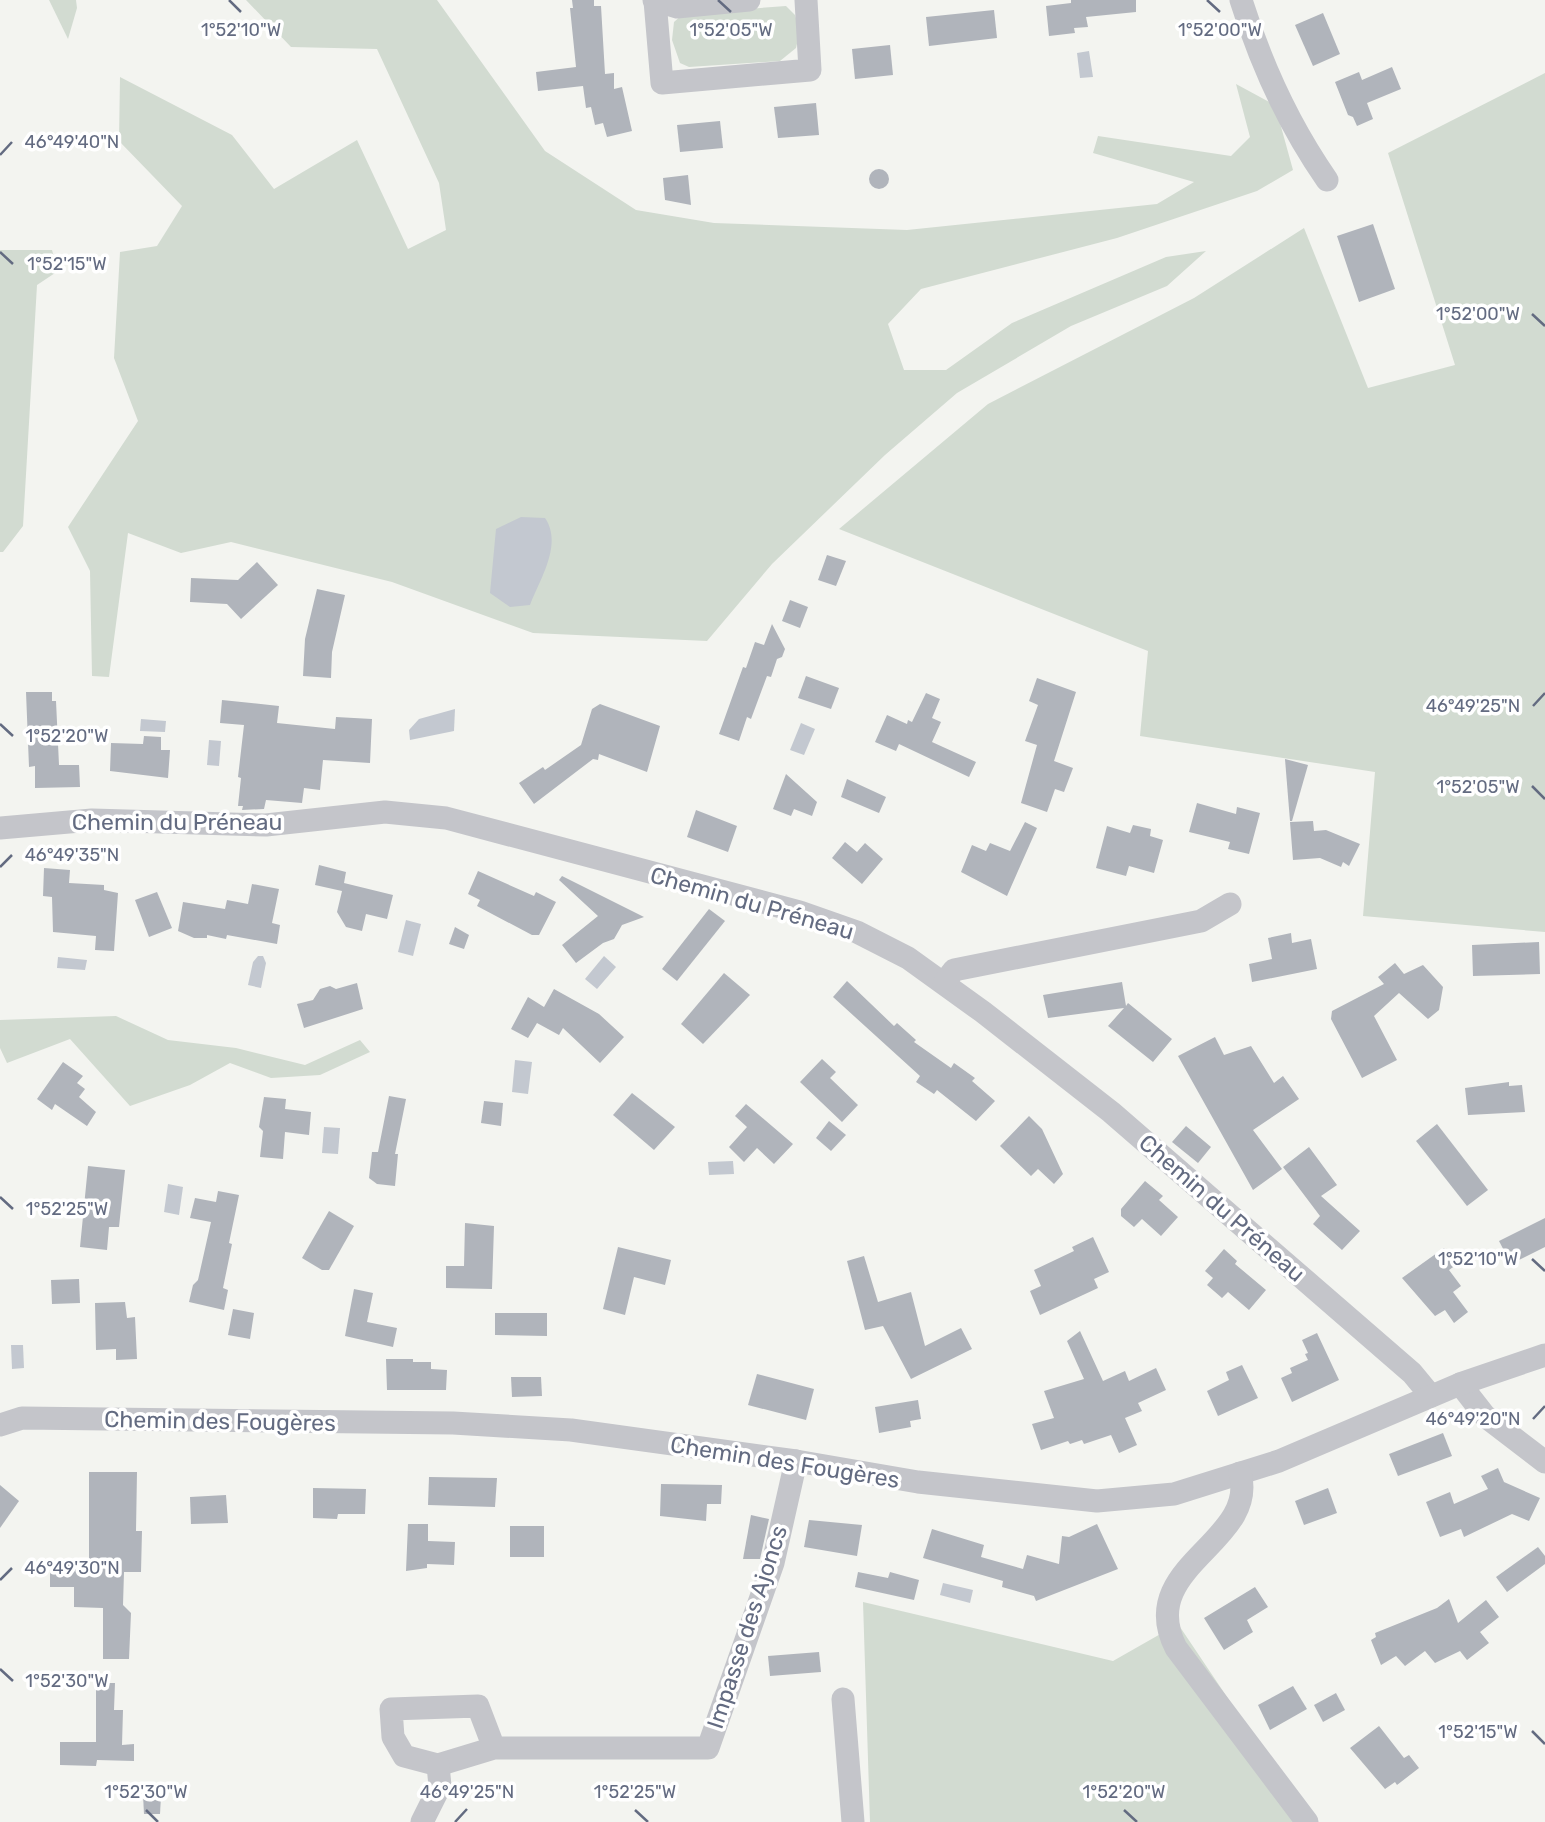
<svg xmlns="http://www.w3.org/2000/svg" width="1545" height="1822" viewBox="0 0 1545 1822" font-family="Rubik,sans-serif">
  <style>
    .green { fill: #d2dbd1 }
    .water { fill: #c3c8d0 }
    .building { fill: #b0b4bb }
    .lines { fill: none; stroke-linecap: round; stroke-linejoin: round }
    .minor { stroke: #c4c5ca; stroke-width: 23 }
    .ticks { fill: none; stroke: #636b81; stroke-width: 2.5 }
    .labels { text-anchor: middle; stroke-width: 7; stroke-linejoin: round; paint-order: stroke }
    .street-label { font-size: 23px; fill: #636b81; stroke: #fff }
    .ticks-label { font-size: 18px; text-anchor: middle; fill: #636b81; stroke: #fff; stroke-width: 7; stroke-linejoin: round; paint-order: stroke }
  </style>
  <rect width="100%" height="100%" fill="#f3f4f0"/>
  <g class="green">
    <polygon points="49,0 76,0 77,8 68,39"/>
    <polygon points="246,0 437,0 545,151 636,210 714,223 907,230 1157,204 1194,182 1093,153 1098,136 1231,156 1250,137 1236,84 1275,105 1293,170 1257,191 1117,238 921,289 888,324 904,370 946,370 1012,323 1166,257 1206,251 1167,286 1071,326 957,393 885,455 772,564 707,641 533,633 392,582 231,542 181,553 128,533 109,677 92,676 90,571 68,527 138,421 114,358 120,252 157,246 182,206 119,141 120,77 232,135 274,189 357,140 408,249 446,230 439,183 377,49 291,47"/>
    <polygon points="786,6 795,15 800,31 796,48 780,61 689,67 680,63 672,40 674,22 683,14"/>
    <polygon points="1545,73 1545,932 1363,916 1375,772 1140,736 1148,651 839,529 988,404 1194,298 1304,228 1368,388 1455,365 1388,153"/>
    <polygon points="0,250 52,250 58,271 37,285 23,526 3,552 0,552"/>
    <polygon points="116,1016 168,1040 236,1048 305,1065 360,1040 370,1052 320,1075 271,1078 230,1063 190,1085 130,1106 70,1039 7,1063 0,1048 0,1020"/>
    <polygon points="863,1602 1113,1661 1178,1624 1311,1822 870,1822"/>
  </g>
  <g class="water">
    <polygon points="1089,51 1093,77 1080,78 1077,53"/>
    <path d="M 521,517 L 545,518 C 563,544 540,579 530,605 L 510,607 L 490,593 L 496,529 Z"/>
    <polygon points="455,709 454,731 410,740 409,730 419,719"/>
    <polygon points="141,719 166,721 165,732 140,731"/>
    <polygon points="801,723 815,729 804,755 790,750"/>
    <polygon points="209,740 221,741 219,766 207,765"/>
    <polygon points="406,920 421,924 413,956 398,952"/>
    <polygon points="258,956 263,956 266,963 261,988 248,985 253,962"/>
    <polygon points="604,956 616,967 597,989 585,979"/>
    <polygon points="58,957 87,960 85,970 57,968"/>
    <polygon points="515,1060 532,1062 528,1094 512,1092"/>
    <polygon points="324,1127 340,1128 338,1154 322,1153"/>
    <polygon points="733,1161 734,1174 709,1175 708,1162"/>
    <polygon points="168,1184 183,1187 179,1215 164,1212"/>
    <polygon points="11,1345 23,1345 24,1368 12,1369"/>
    <polygon points="943,1583 973,1590 970,1603 940,1595"/>
  </g>
  <g class="building">
    <polygon points="572,0 594,0 594,6 601,6 605,74 614,73 614,89 622,87 632,131 607,137 603,123 595,125 591,107 586,108 583,86 538,91 536,72 576,67 570,8 573,8"/>
    <polygon points="1071,0 1136,0 1136,12 1086,17 1088,27 1074,28 1075,33 1049,36 1046,6 1071,3"/>
    <polygon points="994,10 997,38 929,46 926,17"/>
    <polygon points="1323,13 1340,54 1313,66 1295,25"/>
    <polygon points="890,45 893,75 855,79 852,49"/>
    <polygon points="1392,67 1401,89 1367,103 1373,119 1357,126 1353,117 1348,115 1335,82 1359,72 1362,80"/>
    <polygon points="816,103 819,135 778,138 774,107"/>
    <polygon points="720,121 723,148 680,152 677,125"/>
    <circle cx="879" cy="179" r="10"/>
    <polygon points="688,175 691,205 665,200 663,178"/>
    <polygon points="1373,224 1395,289 1359,302 1337,236"/>
    <polygon points="827,555 846,561 836,586 818,580"/>
    <polygon points="257,562 278,585 241,619 227,604 190,602 191,578 238,580"/>
    <polygon points="317,589 345,595 332,652 331,678 303,676 305,639"/>
    <polygon points="790,600 808,607 800,628 782,621"/>
    <polygon points="772,624 785,649 782,657 777,659 771,677 767,676 751,719 747,717 739,741 719,734 743,667 746,668 755,642 764,645"/>
    <polygon points="806,676 839,688 831,709 798,698"/>
    <polygon points="1037,678 1076,692 1054,761 1073,768 1064,792 1055,789 1047,812 1021,803 1037,745 1025,741 1038,705 1029,701"/>
    <polygon points="26,692 52,692 52,701 56,701 59,765 79,765 80,787 35,788 35,766 29,767"/>
    <polygon points="926,693 940,699 932,718 941,722 932,742 976,762 969,777 899,744 896,751 875,742 887,715 907,724 908,720 912,722"/>
    <polygon points="222,700 279,706 277,723 335,729 336,717 372,719 370,763 323,760 320,790 304,788 302,803 266,800 264,809 242,810 243,806 238,806 241,778 238,777 244,725 220,723"/>
    <polygon points="600,704 660,726 647,772 599,754 598,760 593,759 534,804 519,783 543,767 545,770 581,745 592,709"/>
    <polygon points="144,736 161,737 161,750 170,750 168,778 110,771 111,743 143,744"/>
    <polygon points="1285,759 1308,765 1292,821 1290,821"/>
    <polygon points="786,774 817,802 812,816 794,809 791,816 773,809"/>
    <polygon points="847,779 886,797 879,813 841,797"/>
    <polygon points="1197,803 1236,814 1237,807 1260,813 1249,854 1228,849 1230,842 1189,832"/>
    <polygon points="696,810 737,826 728,852 687,837"/>
    <polygon points="1313,821 1314,831 1326,830 1360,844 1349,866 1343,862 1341,867 1320,858 1293,860 1290,822"/>
    <polygon points="1025,822 1037,828 1007,896 961,872 972,845 986,851 990,843 1010,851"/>
    <polygon points="1133,825 1151,829 1150,836 1163,840 1154,873 1129,866 1126,876 1096,868 1107,826 1130,833"/>
    <polygon points="845,842 857,852 865,843 883,859 862,884 832,858"/>
    <polygon points="319,865 346,872 344,883 393,895 387,919 366,914 362,931 346,927 337,912 342,891 315,885"/>
    <polygon points="44,868 70,870 69,883 104,885 104,890 118,893 114,951 95,950 96,936 53,932 52,897 43,896"/>
    <polygon points="478,871 534,896 536,892 556,902 539,935 532,935 477,906 480,900 468,894"/>
    <polygon points="562,876 644,917 622,925 614,939 603,943 576,963 562,945 598,916 559,880"/>
    <polygon points="252,884 279,889 272,923 280,925 277,944 227,935 226,939 207,935 207,938 194,938 178,931 183,902 225,909 227,900 248,904"/>
    <polygon points="157,892 172,928 149,937 135,900"/>
    <polygon points="709,909 725,921 677,981 662,969"/>
    <polygon points="455,927 469,935 464,949 449,944"/>
    <polygon points="1291,933 1292,943 1311,939 1317,969 1252,982 1249,964 1272,959 1268,938"/>
    <polygon points="1539,942 1540,974 1473,976 1472,945"/>
    <polygon points="1395,963 1404,974 1423,965 1443,987 1439,1010 1428,1019 1399,993 1374,1016 1397,1060 1362,1078 1331,1019 1332,1011 1384,984 1378,977"/>
    <polygon points="724,973 750,995 703,1044 681,1024"/>
    <polygon points="847,981 894,1026 897,1023 916,1040 914,1042 951,1068 954,1063 975,1078 972,1081 995,1101 976,1121 937,1090 934,1094 916,1082 920,1076 833,997"/>
    <polygon points="1122,982 1126,1006 1128,1003 1172,1039 1153,1062 1108,1026 1124,1008 1048,1018 1043,995"/>
    <polygon points="357,983 363,1009 304,1028 297,1004 313,1000 320,989 330,986 336,989"/>
    <polygon points="554,989 599,1014 624,1037 600,1063 563,1028 559,1035 537,1023 528,1038 511,1029 528,997 544,1007"/>
    <polygon points="1215,1037 1224,1055 1251,1046 1274,1083 1283,1076 1299,1099 1253,1130 1282,1169 1253,1190 1178,1056"/>
    <polygon points="822,1059 836,1072 830,1078 858,1105 842,1122 800,1082"/>
    <polygon points="63,1062 83,1076 77,1083 85,1089 79,1097 96,1112 87,1126 55,1104 52,1110 37,1099"/>
    <polygon points="1509,1082 1509,1086 1522,1085 1525,1112 1468,1115 1465,1088"/>
    <polygon points="632,1093 675,1127 654,1150 613,1115"/>
    <polygon points="389,1096 406,1099 395,1154 398,1154 395,1186 377,1184 369,1178 372,1152 378,1152"/>
    <polygon points="264,1097 286,1099 285,1109 311,1112 309,1135 285,1132 283,1159 260,1157 263,1131 259,1127"/>
    <polygon points="484,1101 503,1103 501,1126 481,1123"/>
    <polygon points="746,1104 793,1144 774,1164 757,1148 744,1162 729,1147 747,1127 735,1116"/>
    <polygon points="1029,1116 1042,1129 1063,1174 1054,1184 1038,1169 1031,1176 1000,1146"/>
    <polygon points="829,1121 846,1135 831,1151 816,1138"/>
    <polygon points="1437,1124 1488,1190 1467,1206 1416,1141"/>
    <polygon points="1186,1126 1211,1147 1198,1163 1172,1142"/>
    <polygon points="1309,1147 1337,1185 1321,1196 1360,1231 1342,1250 1313,1224 1320,1216 1283,1167"/>
    <polygon points="88,1166 125,1170 119,1227 109,1227 107,1250 80,1247"/>
    <polygon points="1145,1181 1163,1196 1159,1200 1178,1217 1161,1236 1142,1219 1134,1227 1121,1216 1121,1209"/>
    <polygon points="218,1191 239,1195 229,1243 232,1244 223,1288 228,1290 224,1310 189,1302 193,1285 198,1280 211,1222 190,1218 195,1198 216,1202"/>
    <polygon points="329,1211 354,1226 329,1270 322,1270 302,1258"/>
    <polygon points="1545,1218 1545,1247 1511,1264 1499,1241"/>
    <polygon points="465,1223 494,1226 492,1289 446,1288 446,1266 464,1266"/>
    <polygon points="1093,1237 1109,1272 1094,1279 1098,1288 1040,1315 1030,1291 1041,1286 1034,1270 1074,1251 1072,1247"/>
    <polygon points="618,1247 671,1260 665,1285 634,1277 625,1315 603,1309"/>
    <polygon points="1444,1248 1456,1265 1449,1270 1461,1286 1453,1292 1468,1312 1454,1323 1445,1310 1435,1316 1402,1278"/>
    <polygon points="1224,1249 1237,1261 1235,1264 1266,1290 1249,1310 1228,1292 1222,1298 1207,1285 1213,1278 1205,1271"/>
    <polygon points="864,1256 878,1302 911,1292 925,1346 961,1328 972,1349 911,1379 883,1326 865,1330 847,1261"/>
    <polygon points="79,1279 80,1303 52,1304 51,1280"/>
    <polygon points="354,1289 373,1293 367,1322 397,1328 393,1347 345,1336"/>
    <polygon points="125,1302 127,1318 135,1317 137,1359 116,1360 116,1349 96,1350 95,1303"/>
    <polygon points="233,1309 254,1313 250,1339 228,1335"/>
    <polygon points="495,1313 547,1313 547,1336 495,1335"/>
    <polygon points="1080,1331 1103,1381 1125,1371 1129,1381 1156,1368 1166,1390 1138,1403 1142,1411 1125,1418 1137,1445 1119,1453 1111,1435 1084,1444 1082,1440 1070,1444 1068,1441 1041,1450 1032,1424 1054,1418 1044,1391 1084,1379 1067,1341"/>
    <polygon points="1317,1333 1339,1380 1292,1402 1281,1378 1292,1373 1290,1368 1308,1360 1305,1354 1308,1353 1302,1340"/>
    <polygon points="386,1359 413,1359 413,1362 431,1362 431,1369 447,1370 446,1390 387,1390"/>
    <polygon points="1242,1365 1258,1398 1218,1416 1207,1391 1229,1380 1226,1372"/>
    <polygon points="757,1374 814,1389 806,1420 748,1405"/>
    <polygon points="511,1377 541,1377 542,1396 512,1397"/>
    <polygon points="918,1400 921,1419 910,1421 911,1427 879,1433 875,1407"/>
    <polygon points="1443,1433 1452,1456 1398,1476 1389,1454"/>
    <polygon points="1498,1468 1504,1482 1540,1498 1529,1521 1512,1514 1464,1537 1461,1529 1440,1537 1426,1502 1450,1492 1454,1504 1488,1489 1481,1476"/>
    <polygon points="89,1472 137,1472 136,1531 142,1531 141,1572 124,1572 123,1605 131,1613 129,1659 103,1659 103,1608 74,1607 74,1587 50,1587 50,1560 89,1560"/>
    <polygon points="429,1477 497,1478 495,1507 428,1505"/>
    <polygon points="661,1484 722,1485 721,1504 707,1504 706,1521 660,1516"/>
    <polygon points="0,1485 19,1501 0,1528"/>
    <polygon points="313,1488 366,1489 365,1514 338,1514 337,1519 313,1518"/>
    <polygon points="1328,1488 1337,1513 1304,1525 1295,1501"/>
    <polygon points="226,1495 228,1523 191,1524 190,1497"/>
    <polygon points="751,1515 769,1519 760,1559 743,1559"/>
    <polygon points="809,1520 862,1525 857,1556 804,1547"/>
    <polygon points="408,1524 428,1524 428,1541 455,1542 454,1565 427,1564 427,1568 406,1571"/>
    <polygon points="1097,1524 1118,1569 1036,1601 1034,1596 1002,1587 1003,1581 923,1558 932,1529 984,1545 981,1557 1023,1569 1027,1555 1059,1564 1062,1536 1069,1537"/>
    <rect x="510" y="1526" width="34" height="31"/>
    <polygon points="1538,1547 1545,1556 1545,1564 1507,1592 1496,1577"/>
    <polygon points="858,1572 888,1578 890,1572 919,1580 914,1600 855,1587"/>
    <polygon points="1255,1587 1268,1607 1247,1620 1253,1632 1224,1650 1204,1618"/>
    <polygon points="1449,1599 1458,1623 1486,1600 1499,1617 1480,1632 1489,1643 1467,1660 1460,1651 1435,1663 1425,1651 1405,1666 1396,1656 1381,1665 1371,1640 1376,1637 1375,1633 1437,1608"/>
    <polygon points="819,1652 821,1672 770,1676 768,1656"/>
    <polygon points="96,1683 115,1683 114,1710 123,1710 122,1745 134,1744 134,1761 97,1760 96,1766 60,1765 60,1742 96,1742"/>
    <polygon points="1293,1686 1307,1709 1270,1730 1258,1705"/>
    <polygon points="1336,1693 1345,1710 1323,1722 1314,1705"/>
    <polygon points="1379,1726 1404,1758 1409,1755 1419,1768 1397,1785 1395,1782 1385,1789 1350,1748"/>
    <polygon points="143,1795 161,1796 160,1814 144,1814"/>
  </g>
  <g class="lines">
    <g class="minor">
      <polyline points="654,0 677,7 749,0"/>
      <path d="M 1241,0 C 1261,64 1288,124 1327,180"/>
      <polyline points="655,1 662,83 810,70 806,0"/>
      <polyline points="0,828 92,820 266,825 385,812 446,818 800,912 857,932 908,958 983,1012 1111,1112 1412,1373 1431,1396"/>
      <polyline points="944,983 954,970 1201,921 1230,904"/>
      <polyline points="1460,1384 1485,1416 1545,1462"/>
      <polyline points="0,1425 22,1418 453,1423 571,1430 796,1461 918,1482 1097,1501 1174,1494 1279,1461 1460,1384 1545,1355"/>
      <path d="M 1240,1473 C 1259,1543 1134,1566 1176,1648 L 1307,1822"/>
      <polyline points="843,1699 853,1822"/>
      <polyline points="494,1748 478,1706 391,1709 393,1737 404,1756 438,1765 494,1748 708,1748 773,1563 796,1461"/>
      <polyline points="422,1822 440,1786 438,1765"/>
    </g>
  </g>
  <path class="ticks" d="M 229,0 L 241,12M 718,0 L 731,12M 1207,0 L 1220,12M 0,155 L 12,142M 0,252 L 13,264M 1532,314 L 1545,326M 1533,706 L 1545,693M 0,724 L 13,736M 1532,786 L 1545,799M 0,867 L 12,855M 0,1197 L 13,1209M 1532,1259 L 1545,1271M 1533,1419 L 1545,1406M 0,1580 L 12,1568M 0,1669 L 13,1681M 1532,1731 L 1545,1744M 146,1810 L 158,1822M 635,1810 L 648,1822M 1124,1810 L 1137,1822M 455,1822 L 467,1809"/>
  <g class="labels">
    <g class="street-label">
      <text x="177" y="830">Chemin du Préneau</text>
      <text transform="translate(752 903) rotate(16)" y="8">Chemin du Préneau</text>
      <text transform="translate(1222 1208) rotate(41)" y="8">Chemin du Préneau</text>
      <text transform="translate(220 1421) rotate(1)" y="8">Chemin des Fougères</text>
      <text transform="translate(785 1462) rotate(9)" y="8">Chemin des Fougères</text>
      <text transform="translate(747 1627) rotate(-72)" y="8">Impasse des Ajoncs</text>
    </g>
  </g>
  <g class="ticks-label">
    <text x="241" y="36">1°52'10"W</text>
    <text x="731" y="36">1°52'05"W</text>
    <text x="1220" y="36">1°52'00"W</text>
    <text x="72" y="148">46°49'40"N</text>
    <text x="67" y="270">1°52'15"W</text>
    <text x="1478" y="320">1°52'00"W</text>
    <text x="1473" y="712">46°49'25"N</text>
    <text x="67" y="742">1°52'20"W</text>
    <text x="1478" y="793">1°52'05"W</text>
    <text x="72" y="861">46°49'35"N</text>
    <text x="67" y="1215">1°52'25"W</text>
    <text x="1478" y="1265">1°52'10"W</text>
    <text x="1473" y="1425">46°49'20"N</text>
    <text x="72" y="1574">46°49'30"N</text>
    <text x="67" y="1687">1°52'30"W</text>
    <text x="1478" y="1738">1°52'15"W</text>
    <text x="467" y="1798">46°49'25"N</text>
    <text x="146" y="1798">1°52'30"W</text>
    <text x="635" y="1798">1°52'25"W</text>
    <text x="1124" y="1798">1°52'20"W</text>
  </g>
</svg>
